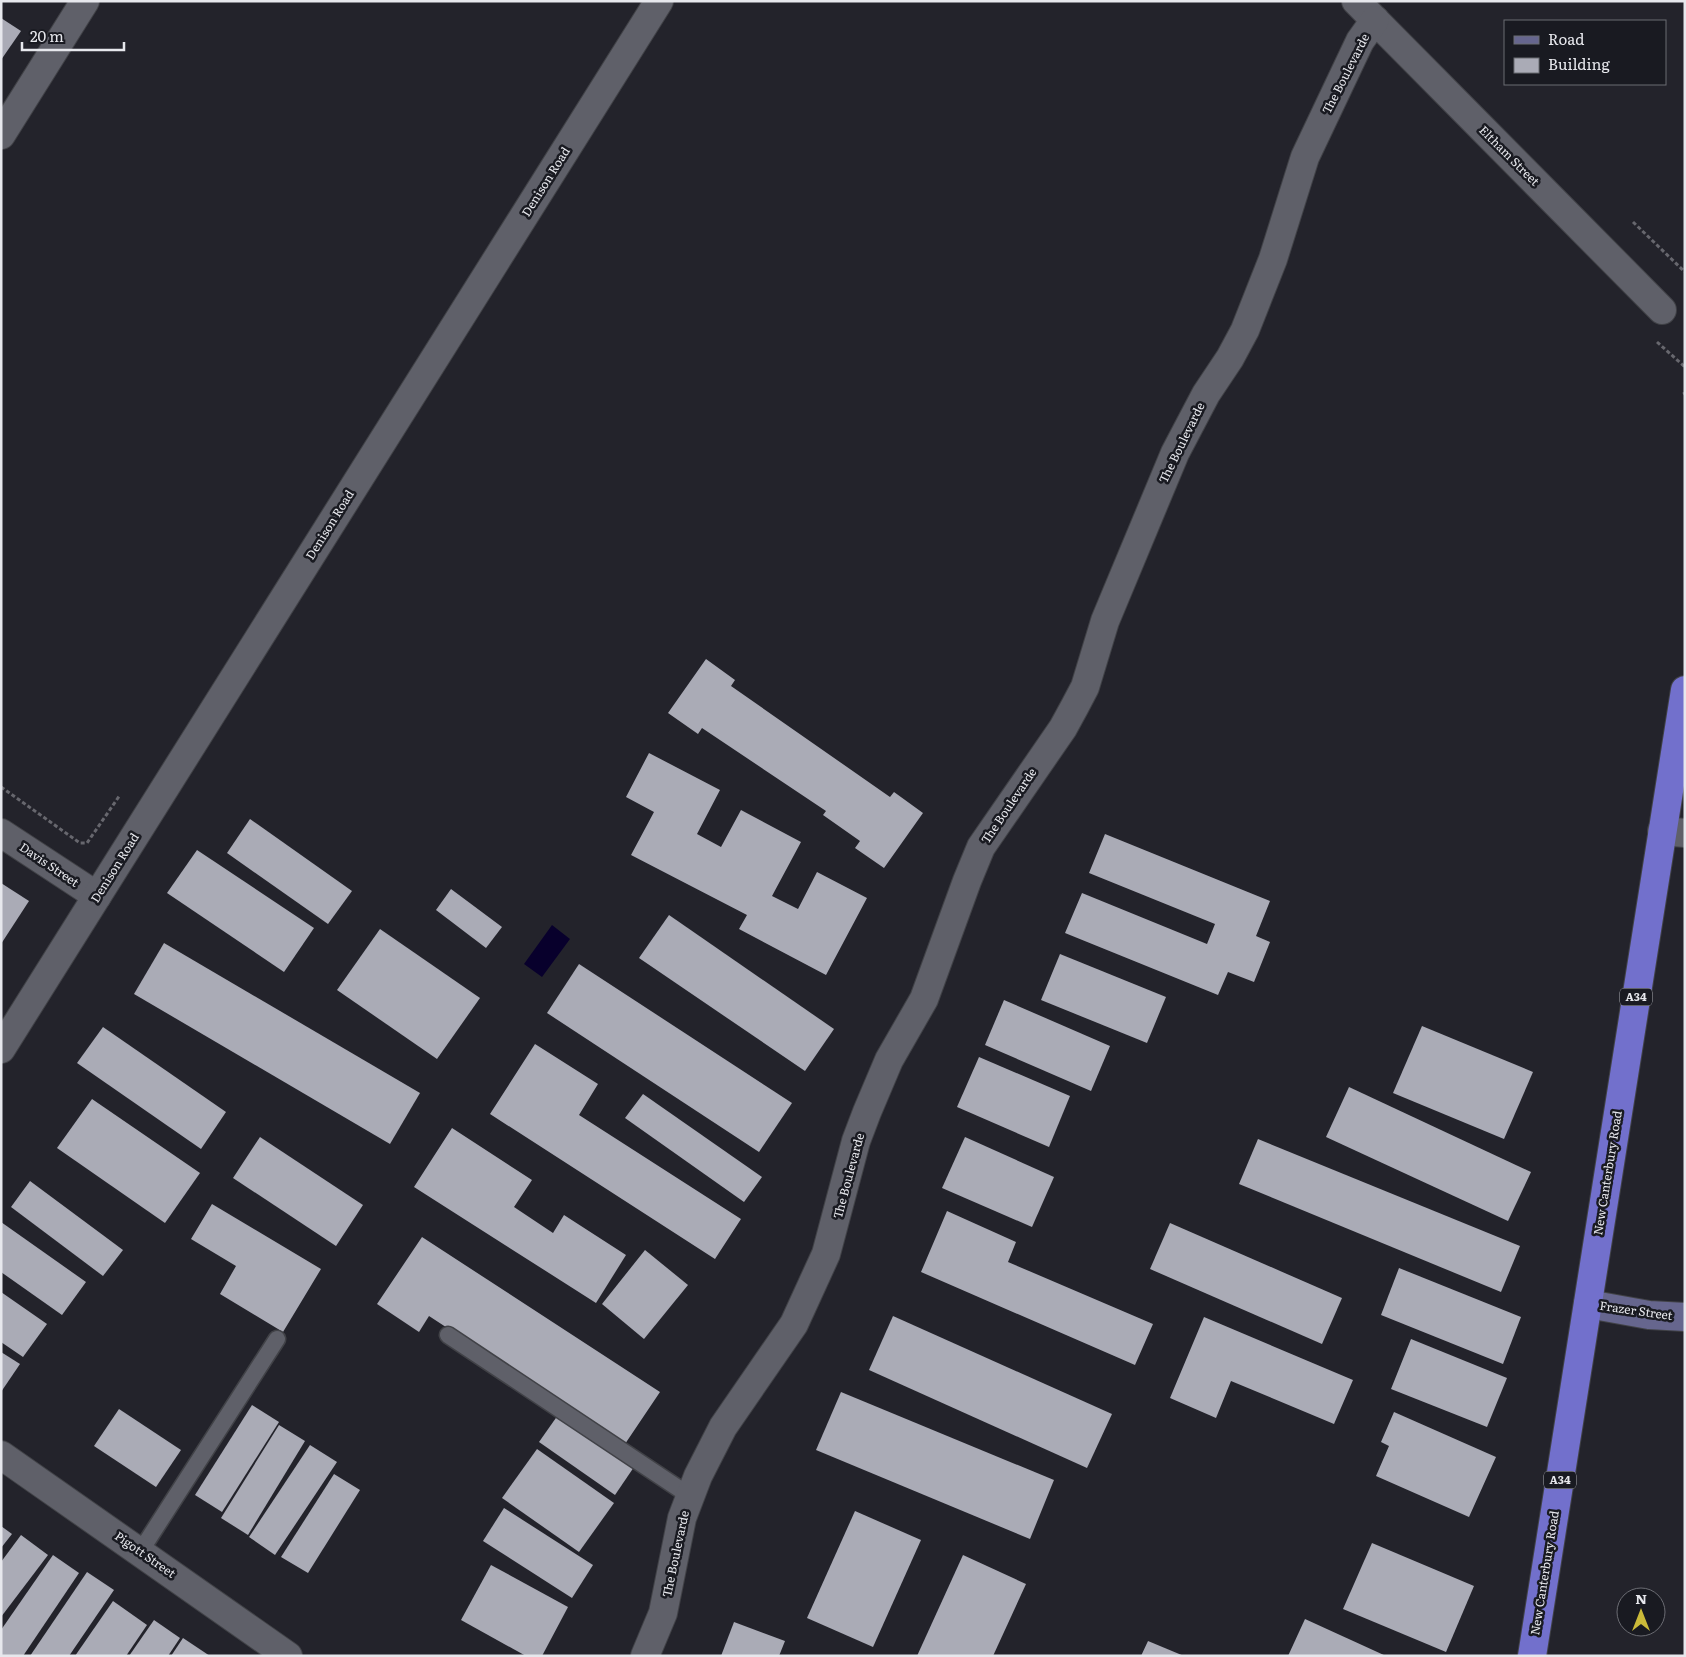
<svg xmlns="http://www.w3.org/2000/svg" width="1686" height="1657" viewBox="0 0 1686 1657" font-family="Literata,serif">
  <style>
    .water { fill: #08002c }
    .building { fill: #aaabb6 }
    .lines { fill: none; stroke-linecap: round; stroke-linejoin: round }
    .service-casing { stroke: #414247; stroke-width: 19 }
    .minor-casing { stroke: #414247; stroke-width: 30 }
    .secondary-casing { stroke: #414247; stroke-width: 30 }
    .trunk-casing { stroke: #414247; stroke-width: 30 }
    .path { stroke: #67676e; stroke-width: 3; stroke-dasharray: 4 2.5; stroke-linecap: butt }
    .service { stroke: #5f6069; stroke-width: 16 }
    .minor { stroke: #5f6069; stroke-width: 28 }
    .secondary { stroke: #66668e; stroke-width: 28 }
    .trunk { stroke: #7270cc; stroke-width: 28 }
    .labels { text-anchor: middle; stroke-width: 5; stroke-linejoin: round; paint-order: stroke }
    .shield { fill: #191a21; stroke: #a9aab0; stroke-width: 1 }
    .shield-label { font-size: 11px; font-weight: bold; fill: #e7e8ed }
    .street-label { font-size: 12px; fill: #e7e8ed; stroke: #191a21 }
  </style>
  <rect width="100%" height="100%" fill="#23232b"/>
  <polygon class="water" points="552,925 570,939 542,977 524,964"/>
  <g class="building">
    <polygon points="1,18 21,31 1,60"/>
    <polygon points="706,659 735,680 731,686 890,797 894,792 923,813 884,868 855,848 860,841 823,815 826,811 702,728 698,734 668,713"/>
    <polygon points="649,753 720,790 697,834 721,847 741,810 801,842 772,896 798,909 817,872 867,898 826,975 739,929 747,915 631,855 654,812 626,797"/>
    <polygon points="250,819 352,891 328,924 227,853"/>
    <polygon points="1105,834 1270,901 1256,936 1270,942 1254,982 1228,972 1218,995 1065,933 1082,893 1207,944 1215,924 1089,873"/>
    <polygon points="197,850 314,928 284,972 167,893"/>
    <polygon points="1,883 29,901 1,944"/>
    <polygon points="451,889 502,927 486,948 436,910"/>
    <polygon points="669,915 834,1029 805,1071 639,958"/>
    <polygon points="380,929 480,998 437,1059 337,990"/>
    <polygon points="164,943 420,1093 390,1144 134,994"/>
    <polygon points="1060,954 1166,997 1147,1043 1041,1000"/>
    <polygon points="579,964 792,1103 759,1152 547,1013"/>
    <polygon points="1004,1000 1110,1046 1091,1091 985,1045"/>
    <polygon points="1422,1026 1533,1072 1504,1139 1393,1093"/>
    <polygon points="103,1027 226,1112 201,1149 77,1063"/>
    <polygon points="535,1044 598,1084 579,1115 741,1219 715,1259 490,1114"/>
    <polygon points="979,1057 1070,1096 1049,1147 957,1107"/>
    <polygon points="1349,1087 1531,1172 1508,1221 1326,1137"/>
    <polygon points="643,1094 762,1177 744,1202 625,1118"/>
    <polygon points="92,1099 200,1173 165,1223 57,1148"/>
    <polygon points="452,1128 532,1180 514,1207 553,1233 564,1215 626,1255 596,1303 414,1187"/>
    <polygon points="260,1137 363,1205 336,1246 233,1178"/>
    <polygon points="965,1137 1054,1177 1032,1227 942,1188"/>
    <polygon points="1258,1139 1520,1246 1501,1292 1239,1184"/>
    <polygon points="30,1181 123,1250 103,1276 11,1207"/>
    <polygon points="212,1204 321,1269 283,1332 220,1294 236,1266 191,1239"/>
    <polygon points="947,1211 1016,1242 1008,1262 1153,1324 1135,1365 921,1272"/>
    <polygon points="1,1222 86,1282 62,1315 1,1272"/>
    <polygon points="1170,1223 1342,1298 1322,1344 1150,1269"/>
    <polygon points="422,1237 660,1392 625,1444 429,1316 419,1332 377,1304"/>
    <polygon points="645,1250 688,1285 644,1339 602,1304"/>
    <polygon points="1399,1268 1521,1317 1503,1364 1381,1315"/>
    <polygon points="1,1292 47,1324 23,1357 1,1342"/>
    <polygon points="893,1316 1112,1414 1087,1468 869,1370"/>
    <polygon points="1204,1317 1353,1380 1334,1424 1231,1381 1216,1418 1170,1398"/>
    <polygon points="1411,1339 1507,1378 1487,1427 1391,1389"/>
    <polygon points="1,1352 20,1364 1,1392"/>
    <polygon points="841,1392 1054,1480 1030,1539 816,1450"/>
    <polygon points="252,1405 279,1422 222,1512 195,1495"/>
    <polygon points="119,1409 181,1450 156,1487 94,1446"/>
    <polygon points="1394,1412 1496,1457 1469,1517 1376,1476 1389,1446 1381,1442"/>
    <polygon points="558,1415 634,1467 615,1495 539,1442"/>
    <polygon points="279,1425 305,1441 248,1535 221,1518"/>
    <polygon points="310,1445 337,1462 275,1555 249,1537"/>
    <polygon points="537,1449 614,1503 579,1552 502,1498"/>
    <polygon points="334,1474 360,1490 308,1573 281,1557"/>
    <polygon points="504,1508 593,1565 572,1598 483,1541"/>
    <polygon points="855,1511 921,1540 873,1647 807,1618"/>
    <polygon points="1,1526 12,1534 1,1548"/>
    <polygon points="21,1535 48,1555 1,1617 1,1562"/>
    <polygon points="1372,1543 1474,1586 1446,1652 1343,1609"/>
    <polygon points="53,1555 79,1573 23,1656 1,1656 1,1630"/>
    <polygon points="963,1555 1026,1584 993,1656 917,1656"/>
    <polygon points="491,1565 568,1607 542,1656 526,1656 461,1620"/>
    <polygon points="87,1572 114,1590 69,1656 30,1656"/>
    <polygon points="113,1601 147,1625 126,1656 75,1656"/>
    <polygon points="1305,1619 1386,1656 1288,1656"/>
    <polygon points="154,1620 180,1638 168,1656 129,1656"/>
    <polygon points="734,1622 785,1641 779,1656 721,1656"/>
    <polygon points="183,1638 210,1656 171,1656"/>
    <polygon points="1148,1641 1184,1656 1141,1656"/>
  </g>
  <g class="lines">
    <defs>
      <g id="service">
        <polyline points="448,1335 690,1496"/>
        <polyline points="140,1552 277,1339"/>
      </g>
      <g id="minor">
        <polyline points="1356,1 1662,310"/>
        <polyline points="1,135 85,1"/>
        <polyline points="1662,831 1685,833"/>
        <polyline points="1,833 97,896"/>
        <polyline points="1,1049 659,1"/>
        <polyline points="1,1455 288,1656"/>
        <polyline points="645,1656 663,1613 682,1518 698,1476 723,1427 794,1324 826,1254 856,1141 867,1112 889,1060 924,999 967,881 981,847 1063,728 1075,706 1085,687 1105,621 1175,453 1206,394 1230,358 1245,330 1273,259 1305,157 1360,41 1375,20"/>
      </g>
      <polyline id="secondary" points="1588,1304 1649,1315 1685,1317"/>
      <polyline id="trunk" points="1532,1656 1685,690"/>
    </defs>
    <use href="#service" class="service-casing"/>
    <use href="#minor" class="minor-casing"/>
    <use href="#secondary" class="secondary-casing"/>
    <use href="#trunk" class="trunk-casing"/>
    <g class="path">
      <polyline points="1633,222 1685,272"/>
      <polyline points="1657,342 1685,367"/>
      <polyline points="1683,394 1685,393"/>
      <polyline points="1,787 80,843 87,843 120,795"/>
    </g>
    <use href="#service" class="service"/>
    <use href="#minor" class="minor"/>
    <use href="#secondary" class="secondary"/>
    <use href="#trunk" class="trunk"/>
  </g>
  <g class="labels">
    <g class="shield">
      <rect x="1620" y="988.5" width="32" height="17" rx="4"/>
      <rect x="1544" y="1471.5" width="32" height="17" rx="4"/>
    </g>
    <g class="shield-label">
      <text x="1636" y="1001">A34</text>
      <text x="1560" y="1484">A34</text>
    </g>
    <g class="street-label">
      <text transform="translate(1346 74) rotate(-63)" y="4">The Boulevarde</text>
      <text transform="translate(1509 156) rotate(45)" y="4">Eltham Street</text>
      <text transform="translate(546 182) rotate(-58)" y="4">Denison Road</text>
      <text transform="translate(1182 443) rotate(-64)" y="4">The Boulevarde</text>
      <text transform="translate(330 525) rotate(-58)" y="4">Denison Road</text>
      <text transform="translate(1009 806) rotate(-56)" y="4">The Boulevarde</text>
      <text transform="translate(49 865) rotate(34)" y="4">Davis Street</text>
      <text transform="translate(115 868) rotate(-58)" y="4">Denison Road</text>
      <text transform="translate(1608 1173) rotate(-81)" y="4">New Canterbury Road</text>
      <text transform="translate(849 1176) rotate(-75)" y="4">The Boulevarde</text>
      <text transform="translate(1636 1311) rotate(8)" y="4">Frazer Street</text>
      <text transform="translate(676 1554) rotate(-78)" y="4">The Boulevarde</text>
      <text transform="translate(145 1555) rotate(35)" y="4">Pigott Street</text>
      <text transform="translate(1545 1573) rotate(-81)" y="4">New Canterbury Road</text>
    </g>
  </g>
  <rect width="1686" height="1657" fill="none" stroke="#e7e8ed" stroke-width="5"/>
  <rect x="1504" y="20" width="162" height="65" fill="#191a21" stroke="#6b6c73"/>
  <rect x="1514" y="36" width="25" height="8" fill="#66668e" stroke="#6b6c73"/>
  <text x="1548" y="45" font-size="15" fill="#e7e8ed">Road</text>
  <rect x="1514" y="58" width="25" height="15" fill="#aaabb6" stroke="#6b6c73"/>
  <text x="1548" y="70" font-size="15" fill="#e7e8ed">Building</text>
  <g transform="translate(1641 1612)"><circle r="24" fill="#191a21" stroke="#6b6c73"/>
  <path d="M0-4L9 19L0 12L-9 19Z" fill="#cbba39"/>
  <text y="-8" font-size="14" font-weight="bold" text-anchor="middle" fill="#e7e8ed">N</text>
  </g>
  <path d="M22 42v8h102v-8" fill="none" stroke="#e7e8ed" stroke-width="2.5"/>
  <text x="30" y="42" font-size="15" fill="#e7e8ed" stroke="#191a21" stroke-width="4" paint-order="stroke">20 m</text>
</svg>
